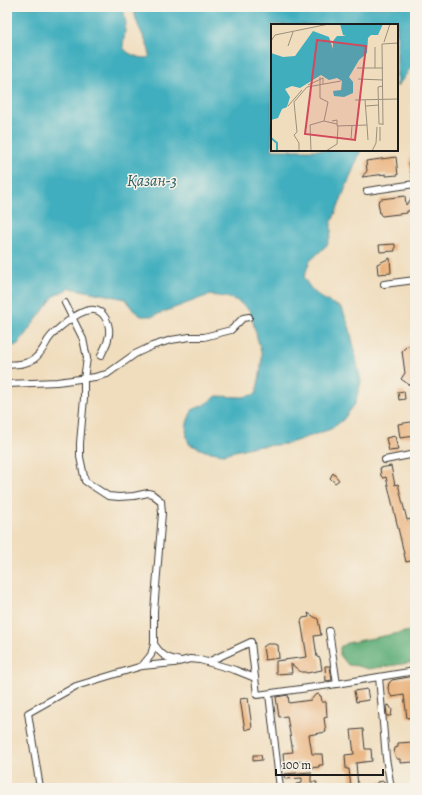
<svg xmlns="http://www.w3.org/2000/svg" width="422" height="795" viewBox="0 0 422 795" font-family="Alegreya,serif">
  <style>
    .forest { fill: #61ae78; stroke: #3e654a }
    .water { fill: #41aebe; stroke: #2e656d }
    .building { fill: #e9ad75 }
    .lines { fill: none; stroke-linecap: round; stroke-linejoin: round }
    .street-casing { stroke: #3c3934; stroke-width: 8 }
    .street { stroke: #fff; stroke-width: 6 }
    .labels { text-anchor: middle; stroke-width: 3; stroke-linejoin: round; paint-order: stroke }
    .water-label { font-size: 16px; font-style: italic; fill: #2d5e65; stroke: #f7f3e8 }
    .inset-river { fill: none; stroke: #41aebe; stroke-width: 2 }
    .inset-road { fill: none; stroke: #9b907d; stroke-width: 1 }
    .view { fill: #d1495b; fill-opacity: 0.15; stroke: #d1495b; stroke-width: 2 }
    .inset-edge { fill: none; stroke: #1c1c1c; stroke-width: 2 }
  </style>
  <rect width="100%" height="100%" fill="#f7f3e8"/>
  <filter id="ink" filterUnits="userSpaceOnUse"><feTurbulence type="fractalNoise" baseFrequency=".025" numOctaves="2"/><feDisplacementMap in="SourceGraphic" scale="8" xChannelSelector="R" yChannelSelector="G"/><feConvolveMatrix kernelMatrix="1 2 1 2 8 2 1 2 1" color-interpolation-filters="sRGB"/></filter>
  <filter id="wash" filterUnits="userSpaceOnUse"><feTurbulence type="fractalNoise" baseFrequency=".012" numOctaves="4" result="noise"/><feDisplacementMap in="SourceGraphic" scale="16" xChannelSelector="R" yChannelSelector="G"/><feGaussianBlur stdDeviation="0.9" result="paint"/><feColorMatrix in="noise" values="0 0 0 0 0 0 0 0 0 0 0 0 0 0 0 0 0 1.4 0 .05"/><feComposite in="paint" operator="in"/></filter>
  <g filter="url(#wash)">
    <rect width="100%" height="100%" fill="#f0ddbd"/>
    <polygon class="forest" points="415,630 415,662 369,669 358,666 348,665 340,655 340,647 347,643"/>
    <path class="water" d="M 7,7 L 123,7 L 126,23 L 123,47 C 127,54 138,58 147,58 L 150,55 C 147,38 134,25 134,7 L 415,7 L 415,62 L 397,87 L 397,25 L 272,25 L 272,150 L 361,150 L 331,224 L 331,234 L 327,245 L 310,261 L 304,277 C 311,294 326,301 342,308 L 350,329 L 361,382 L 355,404 L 343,420 L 331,429 L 287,444 L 251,447 L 223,454 L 205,451 L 189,444 C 184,430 186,422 193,409 L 202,406 L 217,396 L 243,397 L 256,394 L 260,375 L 262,356 L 250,311 L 238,301 L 226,297 L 209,295 L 153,316 L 141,316 L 133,310 L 126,299 L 70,288 L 54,296 L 18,344 L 7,349 Z"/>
    <g id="blocks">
      <g class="building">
        <polygon points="413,149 415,150 415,178 412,178 409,163"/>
        <polygon points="396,157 398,175 386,176 386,174 362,177 367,171 366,161"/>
        <polygon points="415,194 415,210 407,211 407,213 382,216 380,214 378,202 381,199 405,196 406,205"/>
        <polygon points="395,244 395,251 380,252 379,245"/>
        <polygon points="390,258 391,273 378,274 377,264"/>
        <polygon points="415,345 415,353 413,354 415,367 415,389 401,379 405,373 402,351 407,346"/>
        <polygon points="404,391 405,399 399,400 398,392"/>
        <polygon points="411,422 415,422 415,436 400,438 398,424"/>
        <polygon points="395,436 398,450 389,451 386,438"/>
        <polygon points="391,466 395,485 398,484 407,520 415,518 415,531 413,531 415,538 413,539 415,546 415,560 406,562 386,477 383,478 381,476 380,468"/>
        <polygon points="333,473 339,480 335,483 330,478"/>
        <polygon points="308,613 318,619 321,635 314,636 317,657 320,658 322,670 307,673 305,672 301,672 291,664 292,673 276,674 276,661 307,657 301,621 303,618 309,617"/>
        <polygon points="267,644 274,644 278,645 279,658 265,660 263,647"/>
        <polygon points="325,666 330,666 332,680 326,681"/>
        <polygon points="415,676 415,717 407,718 404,695 392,697 390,694 388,688 389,683 392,680"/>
        <polygon points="367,689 369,700 356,702 354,691"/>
        <polygon points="319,694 320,696 321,696 322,702 326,702 327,717 324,718 326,732 309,735 312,754 322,754 323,765 319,765 319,767 308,768 307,761 284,763 283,753 293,752 287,716 279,717 276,697 288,695 289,703 311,700 315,695"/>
        <polygon points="248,698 252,728 245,730 240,699"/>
        <polygon points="389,705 392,710 391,716 387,716 386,706"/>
        <polygon points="363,729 365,749 371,749 372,761 356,763 358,787 351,788 349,769 346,769 345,755 354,754 351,730"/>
        <polygon points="413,742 414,762 400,763 400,759 397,759 394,753 395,748 398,747 398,743"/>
        <polygon points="253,755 261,755 262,760 253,761"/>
        <polygon points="311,772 311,782 317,782 316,788 296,788 296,784 302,783 302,778 285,779 284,774"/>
        <polygon points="384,781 385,788 378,788 377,782"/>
      </g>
    </g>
  </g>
  <g filter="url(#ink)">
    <use href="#blocks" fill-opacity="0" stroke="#3c3934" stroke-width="1"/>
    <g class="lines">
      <defs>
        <g id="street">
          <polyline points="367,191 415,184"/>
          <polyline points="384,284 415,280"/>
          <polyline points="65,303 83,339 87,358 84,379 84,398 80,443 80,457 85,481 108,496 119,497 134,496 148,493 152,494 161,501 162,513 154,611 154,644 151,655 142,666"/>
          <path d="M 7,365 C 17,364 25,365 34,359 C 41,354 44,347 48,340 C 55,330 78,311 90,310 C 105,308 112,327 108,339 C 107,345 103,350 101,356"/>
          <polyline points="7,384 57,382 95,377 107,374 135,354 152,346 171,340 190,337 204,337 231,330 243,318 249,317"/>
          <polyline points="385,460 415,454"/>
          <polyline points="329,631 337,684"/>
          <path d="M 154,644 C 162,656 166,658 180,661"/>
          <polyline points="208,662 251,642 257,695 330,685 415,671"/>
          <polyline points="379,677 386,758 391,788"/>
          <polyline points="269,694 280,788"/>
          <polyline points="40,788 28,713 76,686 142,666 174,663 190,659 200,660 235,670 255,678"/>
        </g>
      </defs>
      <use href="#street" class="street-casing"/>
      <use href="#street" class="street"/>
    </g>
  </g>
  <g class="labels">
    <g class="water-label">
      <text x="152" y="186">Қазан-3</text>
    </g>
  </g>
  <g transform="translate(271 24)">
    <rect width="127" height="127" fill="#f0ddbd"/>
    <path d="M 69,0 L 112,0 L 107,11 L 100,11 L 97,14 L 96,29 L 88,36 L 78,53 L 82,58 L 82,69 L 73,73 L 63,72 L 62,67 L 70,66 L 71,57 L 66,54 L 58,56 L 50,51 L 29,64 L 21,62 L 14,65 L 19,73 L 16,83 L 11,85 L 7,94 L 0,96 L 0,29 L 12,33 L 24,32 L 42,7 L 58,13 L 62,25 L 62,17 L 66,12 L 75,12 L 72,11 Z" fill="#41aebe"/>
    <path class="inset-river" d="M 0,114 L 6,119 L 6,127"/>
    <path class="inset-road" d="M 0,17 L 4,11 L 58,0M 113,18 L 119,0M 17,22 L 22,8M 104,23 L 104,44M 86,44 L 112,44M 49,53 L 49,74 L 57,78 L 53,97M 87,55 L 112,56M 37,61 L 52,54 L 52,60M 112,62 L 107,63 L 108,100 L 112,100M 84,76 L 127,75M 17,82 L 31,66M 95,82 L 108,81M 61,97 L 66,96 L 66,102 L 96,101 L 94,76M 96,101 L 97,116M 112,101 L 111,20 L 127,19M 80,115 L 81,102M 109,117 L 109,103M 28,127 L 28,119 L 23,111 L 26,108 L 23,78 L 36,63 L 70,57M 40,127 L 39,101 L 53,97 L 66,100M 55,127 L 66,120 L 67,102M 101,127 L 105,119 L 106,103"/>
    <path class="view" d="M 46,16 L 95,22 L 84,116 L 34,110 Z"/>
    <rect width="127" height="127" class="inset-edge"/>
  </g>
  <rect width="422" height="795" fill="none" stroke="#f7f3e8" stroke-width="24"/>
  <path d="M276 769v6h107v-6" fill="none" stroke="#1c1c1c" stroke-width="2"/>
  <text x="282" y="769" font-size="12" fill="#1c1c1c" stroke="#f7f3e8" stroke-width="3" paint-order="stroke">100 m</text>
</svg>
